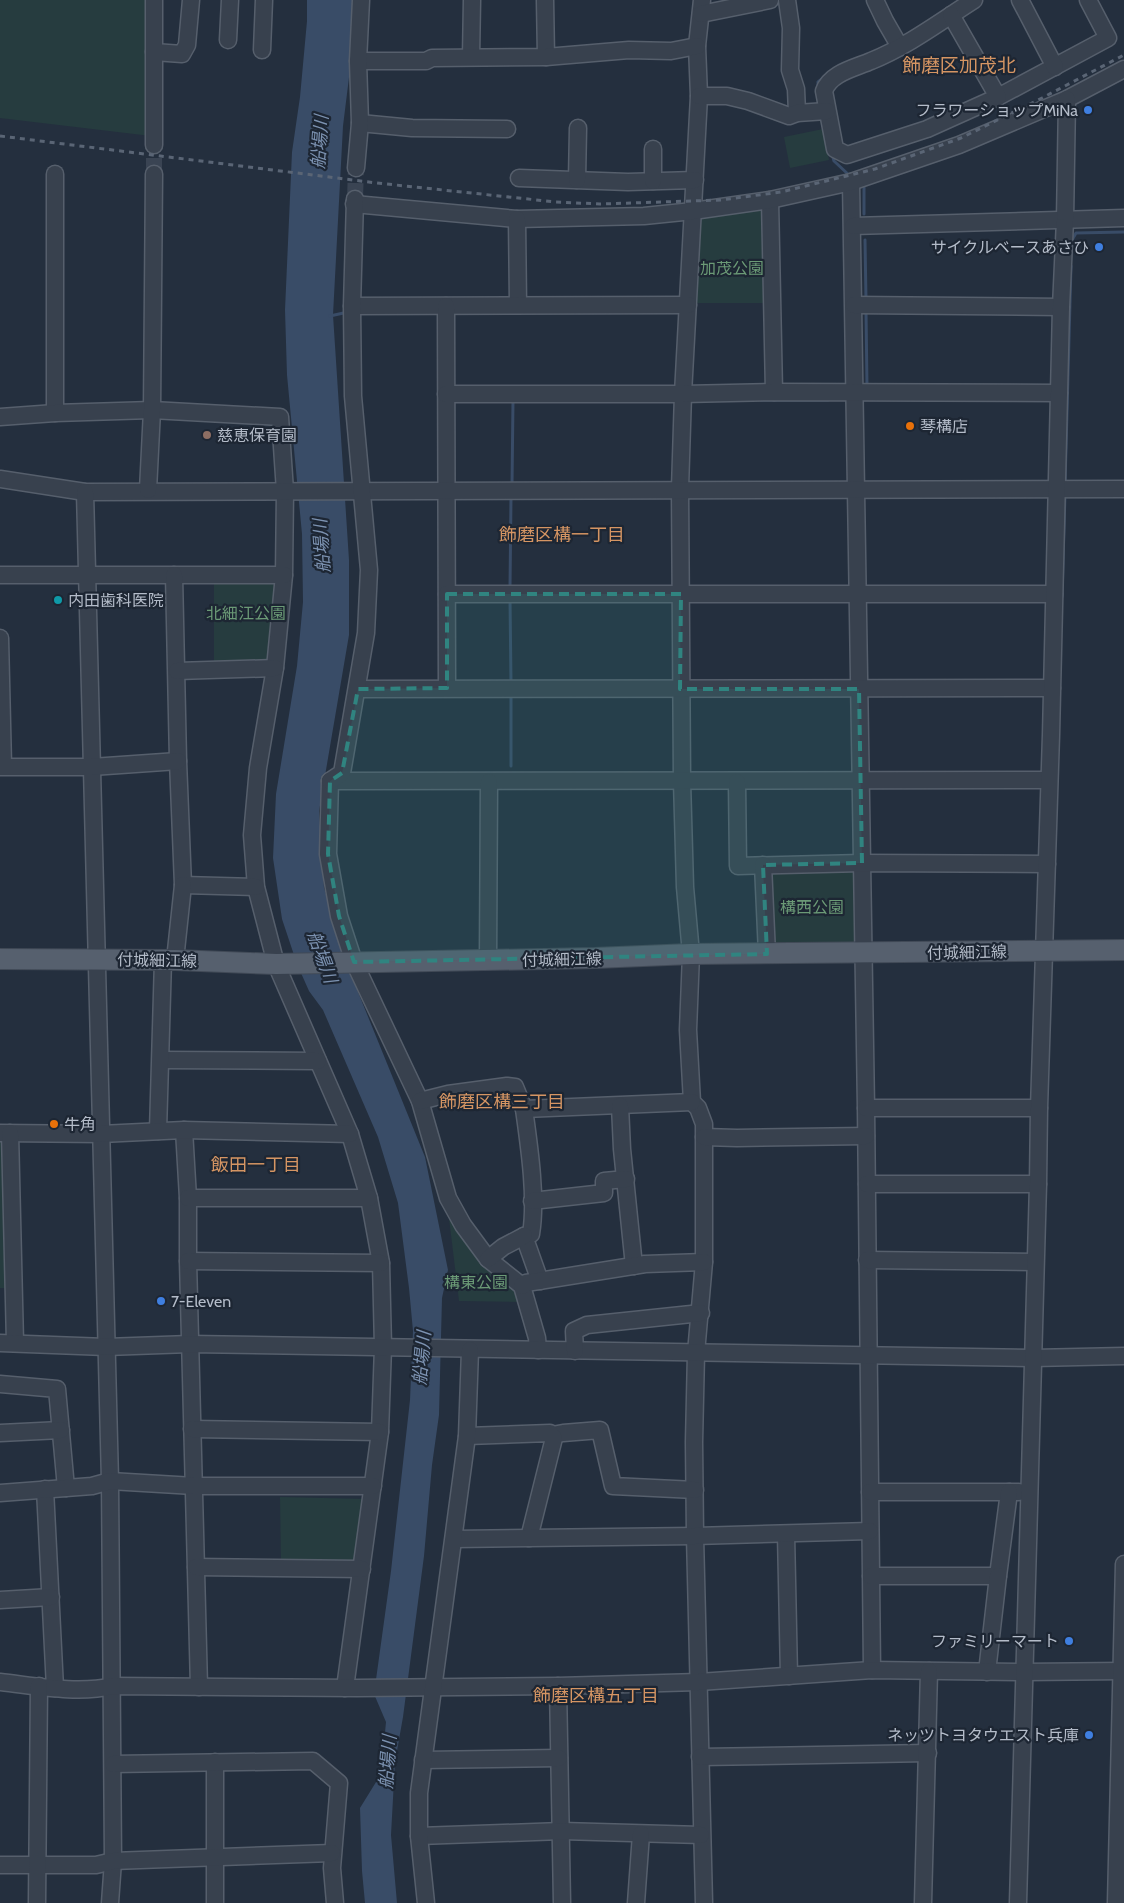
<svg xmlns="http://www.w3.org/2000/svg" width="1124" height="1903" viewBox="0 0 1124 1903" font-family="Cabin,'Noto Sans JP',sans-serif">
  <style>
    .green { fill: #263c3f }
    .water { fill: #394c67 }
    .lines { fill: none; stroke-linecap: round; stroke-linejoin: round }
    .stream { stroke: #394c67; stroke-width: 3 }
    .minor-tunnel { stroke: #3a4453; stroke-width: 16; stroke-dasharray: 16 8; stroke-linecap: butt }
    .minor-casing { stroke: #565f6c; stroke-width: 19 }
    .major-casing { stroke: #414a57; stroke-width: 22 }
    .minor { stroke: #38414e; stroke-width: 16 }
    .major { stroke: #56606e; stroke-width: 20 }
    .rail { stroke: #5a6575; stroke-width: 3; stroke-dasharray: 5 5; stroke-linecap: butt }
    .marked { fill: #308480; fill-opacity: 0.2; stroke: #308480; stroke-width: 4; stroke-dasharray: 10 6; stroke-linejoin: round }
    .shop-dot { fill: #3f7fe0; stroke: #1d2633; stroke-width: 2 }
    .food-dot { fill: #e8710a; stroke: #1d2633; stroke-width: 2 }
    .education-dot { fill: #8d6e63; stroke: #1d2633; stroke-width: 2 }
    .culture-dot { fill: #0f9aa8; stroke: #1d2633; stroke-width: 2 }
    .labels { text-anchor: middle; stroke-width: 4.5; stroke-linejoin: round; paint-order: stroke }
    .poi-label { font-size: 16px; fill: #b4bcc9; stroke: #1d2633; text-anchor: start }
    .park-label { font-size: 16px; fill: #6b9a76; stroke: #1d2633 }
    .street-label { font-size: 16px; fill: #b4bcc9; stroke: #1d2633 }
    .water-label { font-size: 18px; font-style: italic; fill: #7c92b1; stroke: #1d2633 }
    .neighbourhood-label { font-size: 18px; fill: #d59563; stroke: #1d2633 }
    .quarter-label { font-size: 19px; fill: #d59563; stroke: #1d2633 }
  </style>
  <rect width="100%" height="100%" fill="#242f3e"/>
  <g class="green">
    <polygon points="0,0 150,0 151,136 0,118"/>
    <polygon points="823,129 829,160 790,168 784,137"/>
    <polygon points="761,206 766,212 767,303 696,303 700,218"/>
    <polygon points="214,579 279,582 272,661 214,665"/>
    <polygon points="854,869 856,943 770,945 768,871"/>
    <polygon points="0,1141 5,1145 9,1288 0,1288"/>
    <polygon points="448,1210 515,1286 521,1302 459,1301"/>
    <polygon points="280,1497 367,1499 358,1559 353,1562 281,1563"/>
  </g>
  <polygon class="water" points="307,0 355,0 355,29 343,126 333,315 349,560 349,635 319,811 324,888 358,992 425,1157 448,1270 442,1298 439,1415 432,1465 424,1556 403,1717 395,1762 391,1835 397,1903 365,1903 362,1871 360,1808 381,1774 386,1722 374,1694 391,1571 410,1400 413,1331 409,1288 398,1203 378,1137 323,1010 309,991 297,964 282,919 273,858 276,794 297,666 303,602 302,534 287,375 285,310 292,152 300,97 307,21"/>
  <g class="lines">
    <g class="stream">
      <polyline points="818,89 818,82 823,78"/>
      <polyline points="832,154 834,161 850,176"/>
      <polyline points="861,183 864,185 864,214"/>
      <polyline points="865,240 866,300"/>
      <polyline points="1072,240 1076,233 1124,232"/>
      <polyline points="866,311 867,387"/>
      <polyline points="330,316 348,312"/>
      <polyline points="761,400 828,400"/>
      <polyline points="512,485 513,401"/>
      <polyline points="1065,485 1071,266"/>
      <polyline points="510,588 511,497"/>
      <polyline points="1062,597 1065,494"/>
      <polyline points="510,599 511,683"/>
      <polyline points="511,694 511,766"/>
    </g>
    <g class="minor-tunnel">
      <polyline points="154,174 154,145"/>
      <polyline points="355,199 356,168"/>
    </g>
    <defs>
      <g id="minor">
        <polyline points="545,0 546,57"/>
        <polyline points="702,0 697,46 699,96 683,394 680,489 682,781 685,887 691,954 688,1030 692,1102 698,1108 704,1124 704,1262 696,1353 694,1442 695,1536 704,1903"/>
        <polyline points="787,0 791,28 790,70 796,89 797,113"/>
        <polyline points="875,0 885,21 900,47"/>
        <path d="M 974,0 C 941,21 908,46 871,61 C 855,68 830,73 824,91 L 835,149 L 847,155 L 927,129 L 998,97 L 1108,38 L 1088,0"/>
        <polyline points="1020,0 1055,67"/>
        <polyline points="701,14 770,0"/>
        <polyline points="951,15 998,97"/>
        <polyline points="228,40 230,0"/>
        <polyline points="262,50 264,0"/>
        <polyline points="154,52 182,54 187,45 191,0"/>
        <polyline points="471,57 472,0"/>
        <polyline points="358,61 426,61 432,58 546,57 629,50 671,51 697,46"/>
        <polyline points="699,96 727,96 748,101 789,116 797,113 827,111"/>
        <polyline points="360,123 412,128 507,129"/>
        <polyline points="154,145 154,0"/>
        <polyline points="356,168 360,123 358,61 361,0"/>
        <polyline points="519,178 628,182 695,180"/>
        <polyline points="577,180 578,128"/>
        <polyline points="653,181 653,149"/>
        <polyline points="851,182 866,1108 872,1670"/>
        <polyline points="770,200 774,392"/>
        <polyline points="354,204 517,219 644,216 693,211 770,200 851,182 959,145 1067,99 1124,69"/>
        <polyline points="517,219 518,305"/>
        <polyline points="853,226 1124,218"/>
        <polyline points="854,305 1061,307"/>
        <polyline points="352,306 688,305"/>
        <polyline points="446,306 447,688"/>
        <polyline points="446,394 683,394 774,392 1059,393"/>
        <polyline points="55,413 55,174"/>
        <polyline points="0,417 55,413 152,410 280,417 285,491 284,575 275,668 258,768 252,835 256,887 276,964 350,1134 369,1198 381,1263 383,1347 380,1432 345,1688"/>
        <polyline points="0,479 85,492 1124,489"/>
        <polyline points="148,490 152,410 154,174"/>
        <polyline points="85,492 110,1481 113,1861 110,1903"/>
        <polyline points="0,575 284,575"/>
        <polyline points="174,575 178,761 183,885 256,887"/>
        <polyline points="447,594 1054,594"/>
        <polyline points="0,638 3,766"/>
        <polyline points="177,671 275,668"/>
        <polyline points="358,689 1052,688"/>
        <polyline points="0,767 92,767 178,761"/>
        <polyline points="330,781 1049,780"/>
        <polyline points="330,781 328,854 339,916 354,962 420,1101 448,1198 463,1225 488,1259 522,1286 537,1338 538,1350"/>
        <polyline points="330,781 342,773 366,633 369,570 353,396 352,306 355,199"/>
        <polyline points="737,782 738,866 862,863 1047,864"/>
        <polyline points="763,865 767,954"/>
        <polyline points="175,960 183,885"/>
        <polyline points="488,961 489,782"/>
        <polyline points="161,1060 318,1061"/>
        <polyline points="420,1101 448,1094 507,1086 515,1087 524,1109 692,1102"/>
        <polyline points="620,1106 622,1149 634,1266"/>
        <polyline points="866,1108 1039,1108"/>
        <path d="M 524,1109 C 529,1145 537,1198 531,1234 L 524,1236 L 540,1281"/>
        <polyline points="184,1130 188,1198 188,1261 199,1687"/>
        <polyline points="158,1131 163,960"/>
        <polyline points="0,1133 101,1134 184,1130 350,1134"/>
        <polyline points="10,1133 15,1343"/>
        <polyline points="704,1137 737,1138 866,1136"/>
        <polyline points="867,1184 1038,1184"/>
        <polyline points="188,1198 369,1198"/>
        <polyline points="532,1201 604,1193 604,1181 626,1179"/>
        <polyline points="488,1259 503,1247 524,1236"/>
        <polyline points="867,1260 1035,1262"/>
        <polyline points="188,1261 381,1263"/>
        <polyline points="522,1286 526,1283 645,1264 704,1262"/>
        <polyline points="0,1343 106,1347 190,1344 1033,1358 1124,1356"/>
        <polyline points="575,1351 574,1331 587,1325 701,1313"/>
        <polyline points="0,1384 57,1389 66,1488"/>
        <polyline points="192,1429 380,1432"/>
        <polyline points="0,1433 61,1430"/>
        <polyline points="552,1435 563,1433 600,1430 613,1486 695,1490"/>
        <polyline points="467,1436 550,1433 554,1438 529,1538"/>
        <polyline points="45,1489 55,1688"/>
        <polyline points="870,1492 1019,1492"/>
        <polyline points="0,1493 92,1486 110,1481 194,1486 373,1486"/>
        <polyline points="786,1534 789,1676"/>
        <polyline points="454,1539 695,1536 870,1531"/>
        <polyline points="196,1567 362,1569"/>
        <polyline points="871,1576 998,1576 1009,1492"/>
        <polyline points="0,1600 51,1597"/>
        <polyline points="987,1672 998,1576"/>
        <path d="M 0,1682 C 37,1686 77,1694 113,1686 L 357,1688 L 558,1686 L 699,1682 L 872,1670 L 1024,1672 L 1124,1671"/>
        <polyline points="558,1686 562,1903"/>
        <polyline points="700,1757 928,1753"/>
        <polyline points="423,1760 559,1758"/>
        <polyline points="215,1762 215,1903"/>
        <polyline points="113,1764 313,1761 339,1783 332,1868 335,1903"/>
        <polyline points="419,1836 562,1831 701,1835"/>
        <polyline points="0,1865 96,1865 113,1861 332,1853"/>
        <polyline points="37,1903 39,1686"/>
        <polyline points="426,1903 419,1836 419,1793 467,1436 470,1350"/>
        <polyline points="636,1903 641,1834"/>
        <polyline points="923,1903 929,1671"/>
        <polyline points="1018,1903 1038,1184 1039,1108 1051,735 1061,307 1065,220 1067,99"/>
        <polyline points="1116,1903 1124,1564"/>
      </g>
      <polyline id="major" points="0,959 175,960 276,964 595,958 691,954 1124,950"/>
    </defs>
    <use href="#minor" class="minor-casing"/>
    <use href="#major" class="major-casing"/>
    <use href="#minor" class="minor"/>
    <use href="#major" class="major"/>
    <polyline class="rail" points="0,136 377,183 556,202 600,204 721,200 781,192 875,169 961,138 1042,98 1124,55"/>
  </g>
  <path class="marked" d="M 447,594 L 681,594 L 680,689 L 859,689 L 862,863 L 763,865 L 767,954 L 354,962 L 339,916 L 328,854 L 330,781 L 342,773 L 358,689 L 447,688 Z"/>
  <g class="shop-dot">
    <circle cx="1088" cy="110" r="5"/>
    <circle cx="1099" cy="247" r="5"/>
    <circle cx="161" cy="1301" r="5"/>
    <circle cx="1069" cy="1641" r="5"/>
    <circle cx="1089" cy="1735" r="5"/>
  </g>
  <g class="food-dot">
    <circle cx="910" cy="426" r="5"/>
    <circle cx="54" cy="1124" r="5"/>
  </g>
  <circle class="education-dot" cx="207" cy="435" r="5"/>
  <circle class="culture-dot" cx="58" cy="600" r="5"/>
  <g class="labels">
    <g class="poi-label">
      <text x="1078" y="116" text-anchor="end">フラワーショップMiNa</text>
      <text x="1089" y="253" text-anchor="end">サイクルベースあさひ</text>
      <text x="920" y="432">琴構店</text>
      <text x="217" y="441">慈恵保育園</text>
      <text x="68" y="606">内田歯科医院</text>
      <text x="64" y="1130">牛角</text>
      <text x="171" y="1307">7-Eleven</text>
      <text x="1059" y="1647" text-anchor="end">ファミリーマート</text>
      <text x="1079" y="1741" text-anchor="end">ネッツトヨタウエスト兵庫</text>
    </g>
    <g class="park-label">
      <text x="732" y="274">加茂公園</text>
      <text x="246" y="619">北細江公園</text>
      <text x="812" y="913">構西公園</text>
      <text x="476" y="1288">構東公園</text>
    </g>
    <g class="street-label">
      <text transform="translate(967 952) rotate(-1)" y="6">付城細江線</text>
      <text transform="translate(562 959) rotate(-1)" y="6">付城細江線</text>
      <text transform="translate(157 960) rotate(1)" y="6">付城細江線</text>
    </g>
    <g class="water-label">
      <text transform="translate(320 142) rotate(-86)" y="6">船場川</text>
      <text transform="translate(322 546) rotate(-94)" y="6">船場川</text>
      <text transform="translate(322 957) rotate(70)" y="6">船場川</text>
      <text transform="translate(422 1358) rotate(-85)" y="6">船場川</text>
      <text transform="translate(388 1762) rotate(-86)" y="6">船場川</text>
    </g>
    <g class="neighbourhood-label">
      <text x="562" y="541">飾磨区構一丁目</text>
      <text x="502" y="1108">飾磨区構三丁目</text>
      <text x="256" y="1171">飯田一丁目</text>
      <text x="596" y="1702">飾磨区構五丁目</text>
    </g>
    <g class="quarter-label">
      <text x="959" y="72">飾磨区加茂北</text>
    </g>
  </g>
</svg>
